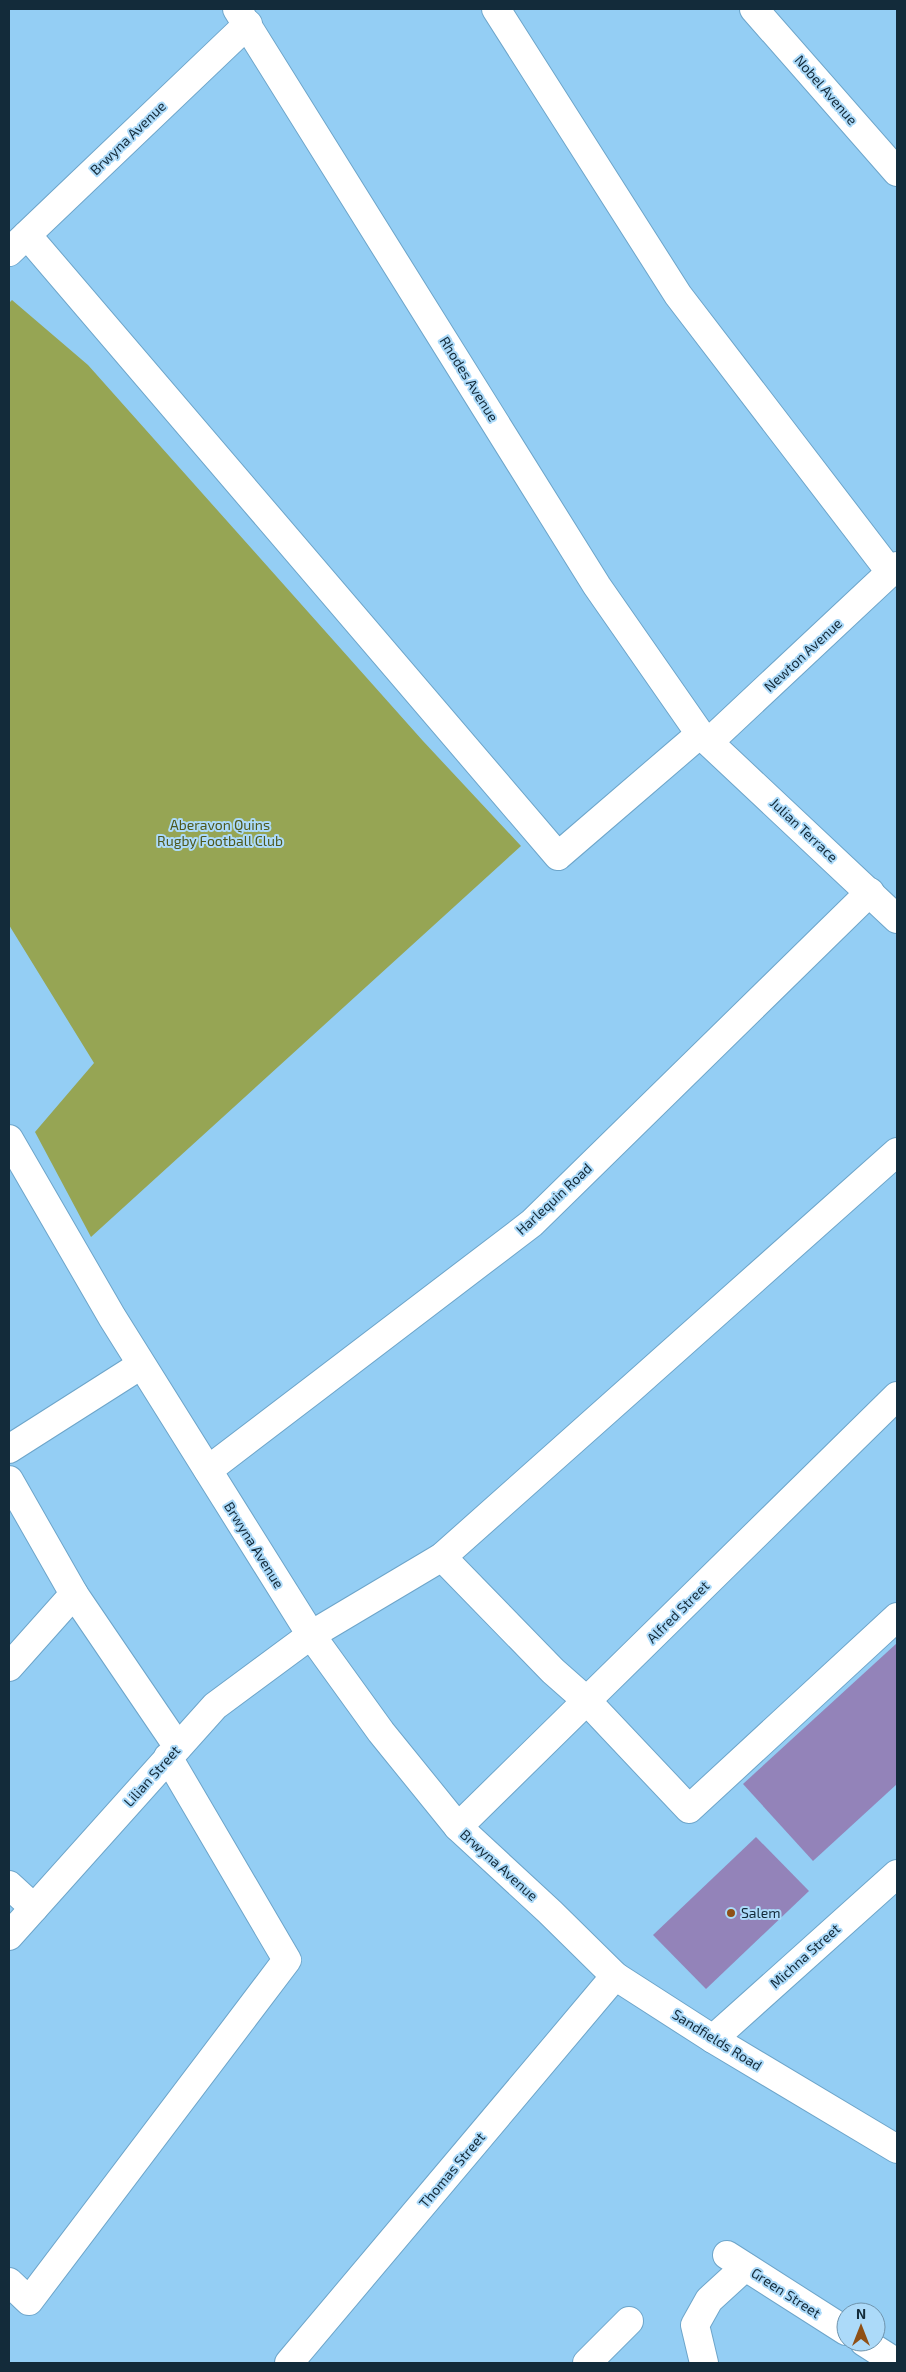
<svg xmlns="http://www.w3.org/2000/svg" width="906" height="2372" viewBox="0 0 906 2372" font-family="'Exo 2',sans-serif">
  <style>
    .green { fill: #96a554 }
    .building { fill: #9383b9 }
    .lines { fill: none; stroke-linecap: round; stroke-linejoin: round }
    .minor-casing { stroke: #6da5ca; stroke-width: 30 }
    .minor { stroke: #fff; stroke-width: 28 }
    .poi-dot { fill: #8f5016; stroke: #acdaf9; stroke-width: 2 }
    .labels { text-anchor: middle; stroke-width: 4; stroke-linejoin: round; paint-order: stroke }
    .street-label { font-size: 14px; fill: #132b3a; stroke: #acdaf9 }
    .park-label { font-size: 14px; fill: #4e581d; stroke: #acdaf9 }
    .poi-label { font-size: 14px; fill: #132b3a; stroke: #acdaf9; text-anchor: start }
  </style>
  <rect width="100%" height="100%" fill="#94cef4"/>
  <polygon class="green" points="12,300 88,365 423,741 521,846 91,1237 35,1132 94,1063 9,925 9,303"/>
  <g class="building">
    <polygon points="897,1643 897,1784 813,1861 743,1784"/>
    <polygon points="756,1837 809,1891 706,1989 653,1935"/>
  </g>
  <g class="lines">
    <defs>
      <g id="minor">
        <polyline points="237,9 597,586 700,734 897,919"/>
        <polyline points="496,9 678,295 891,573"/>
        <polyline points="754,9 897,172"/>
        <polyline points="27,235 558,856 700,734"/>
        <polyline points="9,252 248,24"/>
        <polyline points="709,742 897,566"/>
        <polyline points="9,1139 112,1317 311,1635 381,1732 458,1827 550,1912 615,1976 713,2039 897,2149"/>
        <polyline points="9,1449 141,1365"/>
        <polyline points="208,1470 532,1223 870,892"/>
        <polyline points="9,1480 74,1594"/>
        <polyline points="442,1557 553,1671 587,1701 689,1809 897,1617"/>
        <polyline points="9,1667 74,1594 178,1747"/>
        <polyline points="458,1827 897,1396"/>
        <polyline points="9,1885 34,1908"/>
        <polyline points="9,1936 215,1706 311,1635 442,1557 897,1152"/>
        <polyline points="713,2039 897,1874"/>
        <polyline points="727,2255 846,2331"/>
        <polyline points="9,2282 29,2301 287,1960 168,1757"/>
        <polyline points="864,2342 897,2363"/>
        <polyline points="289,2363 615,1976"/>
        <polyline points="587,2363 629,2321"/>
        <polyline points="704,2363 695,2325 709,2300 745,2267"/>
      </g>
    </defs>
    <use href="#minor" class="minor-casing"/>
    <use href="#minor" class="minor"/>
  </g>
  <circle class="poi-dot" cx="731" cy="1913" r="5"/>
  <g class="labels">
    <g class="street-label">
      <text transform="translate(826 90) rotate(49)" y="5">Nobel Avenue</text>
      <text transform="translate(128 138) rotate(-44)" y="5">Brwyna Avenue</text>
      <text transform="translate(469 379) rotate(58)" y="5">Rhodes Avenue</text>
      <text transform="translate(803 655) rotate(-43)" y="5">Newton Avenue</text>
      <text transform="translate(804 830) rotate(43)" y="5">Julian Terrace</text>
      <text transform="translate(554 1199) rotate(-43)" y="5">Harlequin Road</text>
      <text transform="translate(254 1545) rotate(58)" y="5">Brwyna Avenue</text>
      <text transform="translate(678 1612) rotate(-45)" y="5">Alfred Street</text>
      <text transform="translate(152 1776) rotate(-48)" y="5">Lilian Street</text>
      <text transform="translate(499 1865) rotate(42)" y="5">Brwyna Avenue</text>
      <text transform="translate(805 1956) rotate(-42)" y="5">Michna Street</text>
      <text transform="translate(717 2040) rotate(32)" y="5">Sandfields Road</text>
      <text transform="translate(452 2170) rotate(-50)" y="5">Thomas Street</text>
      <text transform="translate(786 2293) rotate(33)" y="5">Green Street</text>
    </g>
    <g class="park-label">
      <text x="220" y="830">Aberavon Quins<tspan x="220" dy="16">Rugby Football Club</tspan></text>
    </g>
    <g class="poi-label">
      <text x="741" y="1918">Salem</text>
    </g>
  </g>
  <rect width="906" height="2372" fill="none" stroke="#132b3a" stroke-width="20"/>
  <g transform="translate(861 2327)"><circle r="24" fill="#acdaf9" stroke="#6f94ad"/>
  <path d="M0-4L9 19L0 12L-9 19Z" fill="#8f5016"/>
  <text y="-8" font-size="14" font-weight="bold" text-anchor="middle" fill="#132b3a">N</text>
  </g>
</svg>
